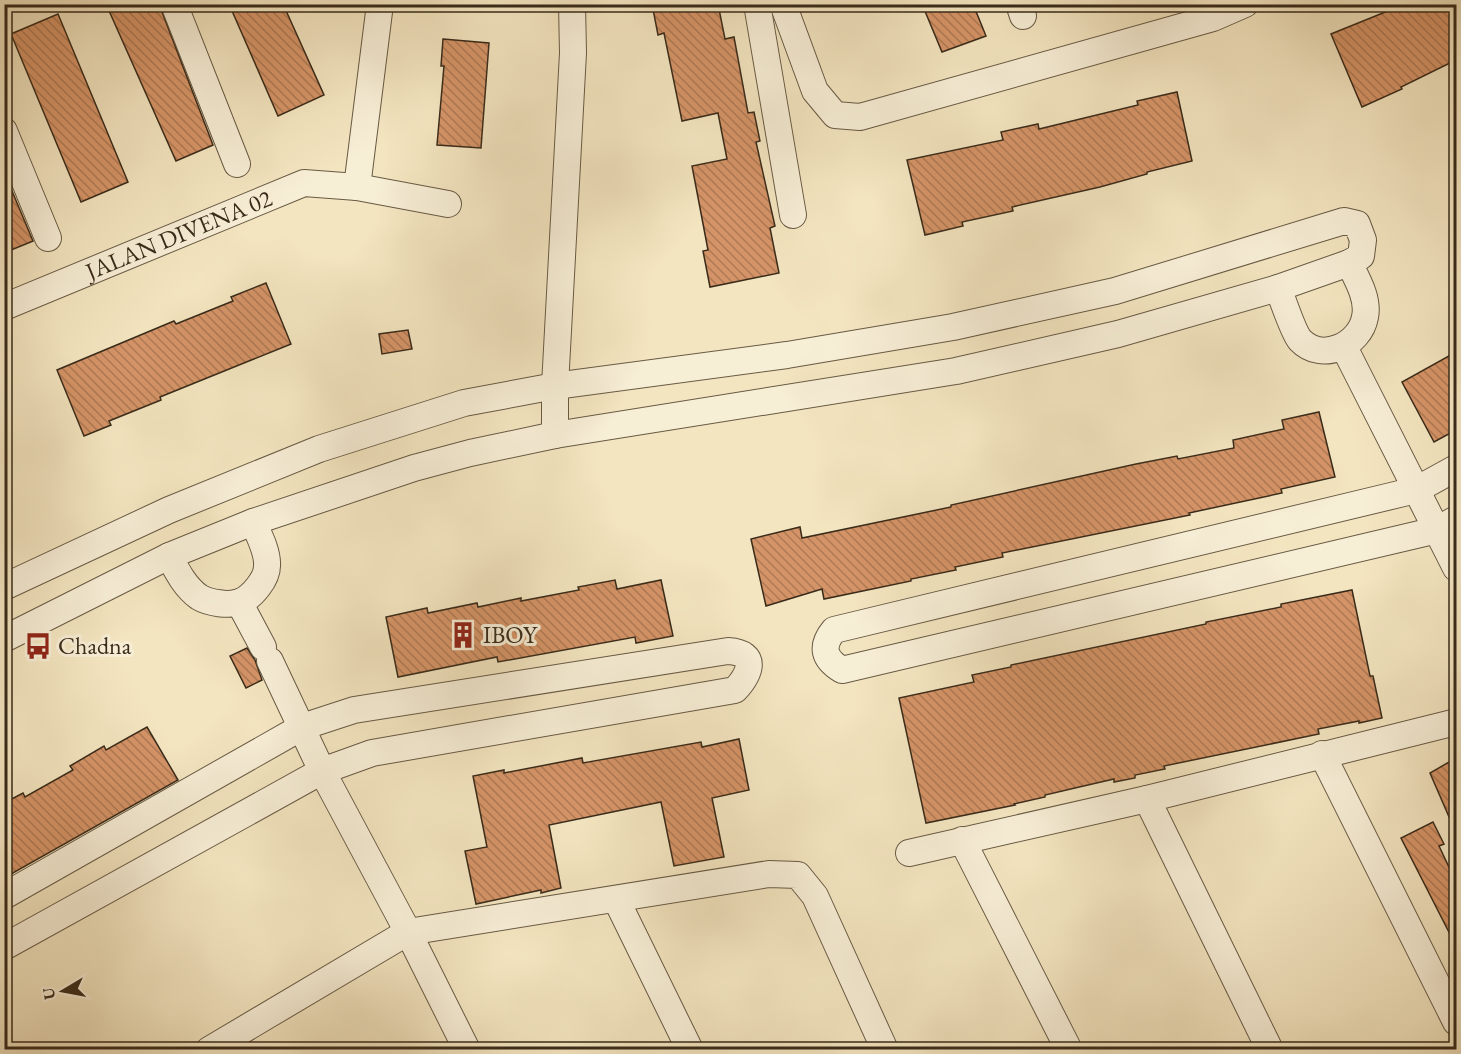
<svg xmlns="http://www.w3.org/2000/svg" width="1461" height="1054" viewBox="0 0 1461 1054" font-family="'EB Garamond',serif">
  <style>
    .building { fill: url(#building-back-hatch); stroke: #392b1a; stroke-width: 1.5 }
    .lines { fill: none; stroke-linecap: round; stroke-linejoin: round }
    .minor-casing { stroke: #685a44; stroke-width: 28 }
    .minor { stroke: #f7eed6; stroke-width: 26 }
    .labels { text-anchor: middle; stroke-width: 6; stroke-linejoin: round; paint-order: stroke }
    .street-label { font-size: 24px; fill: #392b1a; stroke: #f7eed6 }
    .poi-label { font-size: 24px; fill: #392b1a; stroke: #f7eed6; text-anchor: start }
  </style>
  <defs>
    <pattern id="building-back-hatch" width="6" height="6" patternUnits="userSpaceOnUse" patternTransform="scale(1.5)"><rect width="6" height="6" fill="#d59467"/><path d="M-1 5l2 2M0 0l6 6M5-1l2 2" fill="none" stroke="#ae7954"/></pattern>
  </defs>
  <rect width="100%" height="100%" fill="#f3e5c0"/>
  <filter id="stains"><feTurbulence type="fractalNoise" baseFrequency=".00333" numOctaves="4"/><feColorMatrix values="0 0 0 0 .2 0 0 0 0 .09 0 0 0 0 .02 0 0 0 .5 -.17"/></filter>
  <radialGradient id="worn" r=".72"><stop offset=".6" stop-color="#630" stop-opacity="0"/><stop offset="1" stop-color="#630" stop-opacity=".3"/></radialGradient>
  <g class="building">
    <polygon points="106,4 159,4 213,145 176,161"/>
    <polygon points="229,4 283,4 324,95 278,116"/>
    <polygon points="652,4 718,4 725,39 734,37 748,113 754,112 760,141 756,142 775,226 770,228 779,273 710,287 703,251 708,250 692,166 727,159 718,113 682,121 664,33 658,35"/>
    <polygon points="922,4 973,4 986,36 942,52"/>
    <polygon points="1405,4 1456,4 1456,60 1401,87 1402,89 1362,107 1331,34"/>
    <polygon points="58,14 128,182 81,202 11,34"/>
    <polygon points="443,39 489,43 481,148 437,145 444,66 441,66"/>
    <polygon points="1177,92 1192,161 1147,172 1147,174 1100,187 1012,207 1013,211 962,222 963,226 925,235 907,160 1003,140 1001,132 1038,124 1039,129 1138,105 1137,101"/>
    <polygon points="4,172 33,241 4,253"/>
    <polygon points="266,283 291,344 160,397 161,400 109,421 111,425 84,436 57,370 174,321 176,324 233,301 231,297"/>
    <polygon points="408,330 412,349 382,354 379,334"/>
    <polygon points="1456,352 1456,430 1434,442 1402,382"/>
    <polygon points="1319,412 1335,477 1281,489 1282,493 1189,513 1190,515 1002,553 1003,557 955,567 956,570 911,579 911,581 824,599 822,589 766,606 751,539 800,527 802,538 951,507 951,505 1136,464 1177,456 1178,459 1234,448 1233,440 1284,429 1282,420"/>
    <polygon points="615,580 617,589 661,580 673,636 636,643 635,637 498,662 497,657 398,677 386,617 427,608 428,613 477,603 478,607 521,598 521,601 579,590 578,587"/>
    <polygon points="1352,590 1370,676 1373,676 1382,718 1359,723 1359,721 1318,729 1319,734 1164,766 1165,769 1135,775 1135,778 1114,782 1114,779 1075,788 1045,795 1045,797 1014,804 1015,805 926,823 899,698 974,682 972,675 1011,667 1011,665 1206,624 1206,622 1281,607 1281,604"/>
    <polygon points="247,648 255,660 262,680 246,688 230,656"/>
    <polygon points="147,727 178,780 4,878 4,803 23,793 25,797 73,770 70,766 104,746 106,750"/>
    <polygon points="739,739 749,790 712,798 724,857 674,866 661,802 549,825 561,888 541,893 541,890 476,904 465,851 487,847 473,776 504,770 504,773 582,758 583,763 701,742 702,747"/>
    <polygon points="1456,758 1456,833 1430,773"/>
    <polygon points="1433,822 1444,844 1439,846 1456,882 1456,946 1401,838"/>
  </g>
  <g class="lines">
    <defs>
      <g id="minor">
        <polyline points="174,4 237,164"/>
        <polyline points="757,4 793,215"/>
        <polyline points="783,4 815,91 835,115 860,117 1213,18 1245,4"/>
        <polyline points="1019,4 1023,16"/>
        <polyline points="4,131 48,238"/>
        <polyline points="357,187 380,4"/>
        <path d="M 1278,288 C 1283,300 1293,332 1300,340 C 1322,363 1360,345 1365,317 C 1369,299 1357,279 1349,263"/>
        <path id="s1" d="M 4,307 L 304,183 L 357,187 L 448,204"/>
        <polyline points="1344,347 1456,568"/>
        <polyline points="555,435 555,386 573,53 572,4"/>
        <path d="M 1456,468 L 1416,490 L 834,630 C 820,647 824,659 842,670 L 1437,530 L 1456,519"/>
        <path d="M 169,556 C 177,571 185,587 199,597 C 209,603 229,606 240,602 C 252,597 267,579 267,566 C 268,552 259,535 253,522"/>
        <polyline points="4,587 169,510 319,449 464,403 555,386 787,355 953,327 1115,291 1344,221 1357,224 1363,240 1361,256 1349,263 1278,288 1118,334 956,371 555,435 470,453 414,468 253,522 169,556 4,639"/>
        <polyline points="239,602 263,647"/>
        <polyline points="270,661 322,771 408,932 467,1050"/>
        <polyline points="1322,754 1456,1022"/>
        <polyline points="1147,799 1270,1050"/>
        <polyline points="962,840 1069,1050"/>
        <polyline points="909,853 1147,799 1456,722"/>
        <path d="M 4,896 L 302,727 L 354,710 L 728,651 C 760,653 749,675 735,690 L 372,753 L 322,771 L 4,947"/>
        <polyline points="616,899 690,1050"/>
        <polyline points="209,1050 408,932 769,874 798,875 815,896 885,1050"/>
      </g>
    </defs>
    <use href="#minor" class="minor-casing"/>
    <use href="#minor" class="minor"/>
  </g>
  <defs>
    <symbol id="building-bare" viewBox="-9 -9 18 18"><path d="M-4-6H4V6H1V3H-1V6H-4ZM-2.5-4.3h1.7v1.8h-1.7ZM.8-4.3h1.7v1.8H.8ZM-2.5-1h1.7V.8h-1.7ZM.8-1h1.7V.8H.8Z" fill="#8f2418" stroke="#f7eed6" stroke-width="2.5" paint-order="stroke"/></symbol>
    <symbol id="bus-bare" viewBox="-9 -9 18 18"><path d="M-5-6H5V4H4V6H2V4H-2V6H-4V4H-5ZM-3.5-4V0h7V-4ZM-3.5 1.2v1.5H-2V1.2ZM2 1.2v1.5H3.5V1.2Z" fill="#8f2418" stroke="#f7eed6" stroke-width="2.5" paint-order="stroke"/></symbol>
  </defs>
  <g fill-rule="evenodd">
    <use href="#building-bare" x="444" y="616" width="38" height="38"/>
    <use href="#bus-bare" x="19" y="627" width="38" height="38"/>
  </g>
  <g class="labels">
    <g class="street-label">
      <text dy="8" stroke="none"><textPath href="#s1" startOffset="189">JALAN DIVENA 02</textPath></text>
    </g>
    <g class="poi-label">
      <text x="483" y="643">IBOY</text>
      <text x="58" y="654">Chadna</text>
    </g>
  </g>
  <rect width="1461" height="1054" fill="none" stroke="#f3e5c0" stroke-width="24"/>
  <rect x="6" y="6" width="1449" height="1042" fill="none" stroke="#392b1a" stroke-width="3"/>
  <rect x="12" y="12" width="1437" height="1030" fill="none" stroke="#392b1a" stroke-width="1.5"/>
  <g transform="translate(63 991) rotate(260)" stroke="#f7eed6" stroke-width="4.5" paint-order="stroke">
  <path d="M0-4.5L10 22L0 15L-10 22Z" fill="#392b1a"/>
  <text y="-9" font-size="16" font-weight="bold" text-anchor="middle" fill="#392b1a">U</text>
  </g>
  <rect width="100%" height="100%" filter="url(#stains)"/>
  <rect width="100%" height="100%" fill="url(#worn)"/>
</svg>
